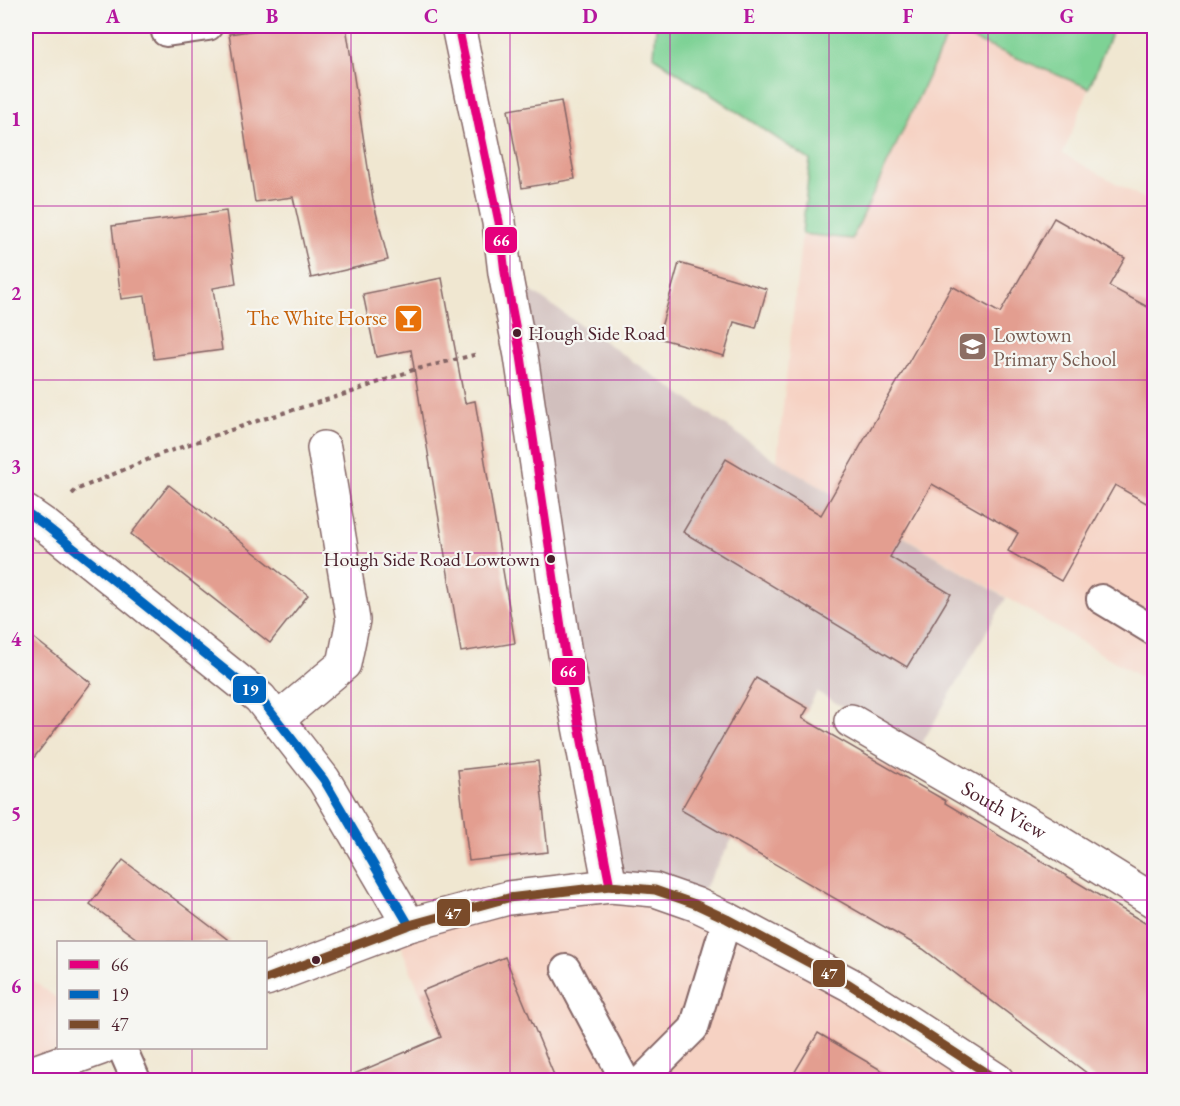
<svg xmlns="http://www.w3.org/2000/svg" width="1180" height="1106" viewBox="0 0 1180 1106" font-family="'EB Garamond',serif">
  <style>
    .built { fill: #f6d2c3 }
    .industrial { fill: #d1bfbd }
    .green { fill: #7ed295; stroke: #647860; stroke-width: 1.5 }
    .building { fill: #e39e90 }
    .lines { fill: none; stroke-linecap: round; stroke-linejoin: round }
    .lane-casing { stroke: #846565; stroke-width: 32 }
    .street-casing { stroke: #846565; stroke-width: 36 }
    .secondary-casing { stroke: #846565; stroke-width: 36 }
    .path { stroke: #846565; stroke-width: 4; stroke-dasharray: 4.5 4.5; stroke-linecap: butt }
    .lane { stroke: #fff; stroke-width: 28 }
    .street { stroke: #fff; stroke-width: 33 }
    .secondary { stroke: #fff; stroke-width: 33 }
    .bus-1-casing { stroke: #f6f6f2; stroke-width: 14 }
    .bus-2-casing { stroke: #f6f6f2; stroke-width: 14 }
    .bus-3-casing { stroke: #f6f6f2; stroke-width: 14 }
    .bus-1 { stroke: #e5007d; stroke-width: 9 }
    .bus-2 { stroke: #0065bd; stroke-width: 9 }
    .bus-3 { stroke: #7a4b2a; stroke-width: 9 }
    .grid { fill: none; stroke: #b5179e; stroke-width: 1.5; stroke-opacity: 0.55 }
    .bus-dot { fill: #4a1f2b; stroke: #f6f6f2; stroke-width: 2 }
    .labels { text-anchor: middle; stroke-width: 4.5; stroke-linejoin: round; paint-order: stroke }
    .bus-label { font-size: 20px; fill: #4a1f2b; stroke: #f6f6f2; text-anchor: start }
    .food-label { font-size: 21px; fill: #c56008; stroke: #f6f6f2; text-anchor: end }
    .education-label { font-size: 21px; fill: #785e54; stroke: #f6f6f2; text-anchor: start }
    .street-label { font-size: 21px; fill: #4a1f2b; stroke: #f6f6f2 }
    .line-badge { stroke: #f6f6f2; stroke-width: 2 }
    .badge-label { font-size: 16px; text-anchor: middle; font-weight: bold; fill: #fff }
    .neatline { fill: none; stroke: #b5179e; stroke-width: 2 }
    .grid-label { font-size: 20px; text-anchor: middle; font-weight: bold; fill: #b5179e }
  </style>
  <rect width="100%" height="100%" fill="#f6f6f2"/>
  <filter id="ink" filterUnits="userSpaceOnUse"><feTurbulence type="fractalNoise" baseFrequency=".0167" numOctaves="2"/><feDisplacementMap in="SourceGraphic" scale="12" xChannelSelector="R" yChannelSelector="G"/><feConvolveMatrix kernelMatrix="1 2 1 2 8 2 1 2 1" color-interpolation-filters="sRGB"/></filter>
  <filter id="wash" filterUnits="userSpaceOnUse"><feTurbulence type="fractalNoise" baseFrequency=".008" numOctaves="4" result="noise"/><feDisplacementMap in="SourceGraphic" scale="24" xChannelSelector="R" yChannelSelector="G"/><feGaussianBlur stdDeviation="1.35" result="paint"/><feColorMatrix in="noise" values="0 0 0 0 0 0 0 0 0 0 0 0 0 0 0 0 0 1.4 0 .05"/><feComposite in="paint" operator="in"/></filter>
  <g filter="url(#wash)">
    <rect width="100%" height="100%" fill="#f0e7d1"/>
    <g class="built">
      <polygon points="656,26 1114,26 1063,154 1154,204 1154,685 777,461 810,160 654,57"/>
      <polygon points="508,898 695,904 968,1080 456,1080 394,930"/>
      <polygon points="26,976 58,999 58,1048 26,1075"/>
    </g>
    <polygon class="industrial" points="505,273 777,461 1006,598 918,750 817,692 695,904 610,886"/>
    <polygon class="green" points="656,26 1114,26 1089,88 950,30 852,239 802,234 810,160 654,57"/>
    <g id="blocks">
      <g class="building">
        <polygon points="256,26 346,26 373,200 388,260 311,278 293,197 255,202 229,34 257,30"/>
        <polygon points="561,101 575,179 522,188 508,110"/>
        <polygon points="226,211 236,284 213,288 222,350 154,359 145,296 121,299 112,226"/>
        <polygon points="1054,218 1125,258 1109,286 1155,311 1155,508 1115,485 1061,581 1008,551 1018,533 932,484 890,557 951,594 907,667 683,532 726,459 821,515 952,286 1000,313"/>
        <polygon points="679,263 767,289 756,328 734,322 724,356 658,338"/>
        <polygon points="442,278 465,403 475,401 515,643 461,652 411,350 376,357 363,294"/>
        <polygon points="169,485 308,595 270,643 131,534"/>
        <polygon points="26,632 91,683 26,768"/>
        <polygon points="756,678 808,708 802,718 946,801 945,803 1155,929 1155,1080 1096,1080 923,949 681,810"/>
        <polygon points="538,761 548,852 469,861 458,770"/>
        <polygon points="123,860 160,888 231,942 141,942 90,904"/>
        <polygon points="505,957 556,1080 340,1080 441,1037 422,991"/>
        <polygon points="818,1033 898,1080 790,1080"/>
      </g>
    </g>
  </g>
  <g filter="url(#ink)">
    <use href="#blocks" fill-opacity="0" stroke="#846565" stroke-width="1.5"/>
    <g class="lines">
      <defs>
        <g id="lane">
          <polyline points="166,32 208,26"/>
          <polyline points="1101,599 1154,631"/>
          <polyline points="566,969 625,1080"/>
          <polyline points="122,1048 136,1080"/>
          <polyline points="642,1080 694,1028 727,919"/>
        </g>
        <g id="street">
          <polyline points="26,512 46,526 260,698 324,780 409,925"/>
          <polyline points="277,720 344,664 353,620 324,448"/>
          <path id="s1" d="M 851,721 L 1049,836 L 1154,901"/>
        </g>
        <g id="secondary">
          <polyline points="458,26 499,222 505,273 521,356 565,654 610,886"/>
          <polyline points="266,979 409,925 508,898 610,886 655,890 695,904 727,919 849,984 997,1080"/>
          <polyline points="26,1075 101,1048"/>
        </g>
      </defs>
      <use href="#lane" class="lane-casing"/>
      <use href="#street" class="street-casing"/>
      <use href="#secondary" class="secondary-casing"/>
      <polyline class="path" points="72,494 76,490 161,454 254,422 352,392 413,370 478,354"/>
      <use href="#lane" class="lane"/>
      <use href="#street" class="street"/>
      <use href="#secondary" class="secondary"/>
      <defs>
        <polyline id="bus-1" points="458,26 499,222 505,273 521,356 565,654 610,886"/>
        <polyline id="bus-2" points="26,512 46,526 260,698 324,780 409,925"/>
        <polyline id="bus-3" points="266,979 409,925 508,898 610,886 655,890 695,904 727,919 849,984 997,1080"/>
      </defs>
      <use href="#bus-1" class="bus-1-casing"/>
      <use href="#bus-2" class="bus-2-casing"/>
      <use href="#bus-3" class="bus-3-casing"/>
      <use href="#bus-1" class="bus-1"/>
      <use href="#bus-2" class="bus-2"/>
      <use href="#bus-3" class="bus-3"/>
    </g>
  </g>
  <path class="grid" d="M 192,26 L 192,942M 351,26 L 351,1080M 510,26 L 510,1080M 670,26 L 670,1080M 829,26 L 829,1080M 988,26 L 988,1080M 26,206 L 1154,206M 26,380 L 1154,380M 26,553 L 1154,553M 26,726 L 1154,726M 26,900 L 1154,900M 192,1048 L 192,1080"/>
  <defs>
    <symbol id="bar-square" viewBox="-11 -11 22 22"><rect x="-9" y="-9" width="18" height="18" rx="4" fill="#e8710a" stroke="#f6f6f2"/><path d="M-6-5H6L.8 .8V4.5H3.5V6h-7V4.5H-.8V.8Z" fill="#fff"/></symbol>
    <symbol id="school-square" viewBox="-11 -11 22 22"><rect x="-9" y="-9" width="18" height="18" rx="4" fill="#8d6e63" stroke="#f6f6f2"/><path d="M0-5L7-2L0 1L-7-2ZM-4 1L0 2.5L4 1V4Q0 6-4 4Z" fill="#fff"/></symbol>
  </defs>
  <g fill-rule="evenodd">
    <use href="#bar-square" x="392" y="302" width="33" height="33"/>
    <use href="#school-square" x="956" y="330" width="33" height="33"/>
  </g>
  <g class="bus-dot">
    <circle cx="517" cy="333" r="5"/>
    <circle cx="551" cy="559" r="5"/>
    <circle cx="316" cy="960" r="5"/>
  </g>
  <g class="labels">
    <g class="bus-label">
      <text x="528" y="340">Hough Side Road</text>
      <text x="540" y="566" text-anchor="end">Hough Side Road Lowtown</text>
    </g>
    <g class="food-label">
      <text x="387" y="325">The White Horse</text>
    </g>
    <g class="education-label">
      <text x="993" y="342">Lowtown<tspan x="993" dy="24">Primary School</tspan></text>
    </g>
    <g class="street-label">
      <text dy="7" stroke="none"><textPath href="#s1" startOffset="177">South View</textPath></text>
    </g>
  </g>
  <g class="line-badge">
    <rect x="484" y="226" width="34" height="28" rx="6" fill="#e5007d"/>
    <rect x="551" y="657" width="35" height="29" rx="6" fill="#e5007d"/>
    <rect x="232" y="675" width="35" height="29" rx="6" fill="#0065bd"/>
    <rect x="436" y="898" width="35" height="29" rx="6" fill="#7a4b2a"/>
    <rect x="812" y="959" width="34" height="29" rx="6" fill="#7a4b2a"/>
  </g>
  <g class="badge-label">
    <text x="501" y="246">66</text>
    <text x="568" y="677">66</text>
    <text x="250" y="695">19</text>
    <text x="453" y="919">47</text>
    <text x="829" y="979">47</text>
  </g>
  <rect width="1180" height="1106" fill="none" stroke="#f6f6f2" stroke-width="66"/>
  <rect x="57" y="941" width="210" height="108" fill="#f6f6f2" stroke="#b1a0a2" stroke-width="1.5"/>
  <rect x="69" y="960" width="30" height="9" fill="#e5007d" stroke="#b1a0a2" stroke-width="1.5"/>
  <text x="111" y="971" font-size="18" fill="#4a1f2b">66</text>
  <rect x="69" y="990" width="30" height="9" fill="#0065bd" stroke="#b1a0a2" stroke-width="1.5"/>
  <text x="111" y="1001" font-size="18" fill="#4a1f2b">19</text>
  <rect x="69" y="1020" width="30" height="9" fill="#7a4b2a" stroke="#b1a0a2" stroke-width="1.5"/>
  <text x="111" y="1031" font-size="18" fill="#4a1f2b">47</text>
  <rect x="33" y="33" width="1114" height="1040" class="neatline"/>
  <g class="grid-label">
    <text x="113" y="23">A</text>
    <text x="272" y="23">B</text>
    <text x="431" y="23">C</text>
    <text x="590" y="23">D</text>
    <text x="749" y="23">E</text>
    <text x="908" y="23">F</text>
    <text x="1067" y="23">G</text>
    <text x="16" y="126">1</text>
    <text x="16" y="300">2</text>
    <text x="16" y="473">3</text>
    <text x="16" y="646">4</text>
    <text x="16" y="820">5</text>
    <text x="16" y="993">6</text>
  </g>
</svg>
